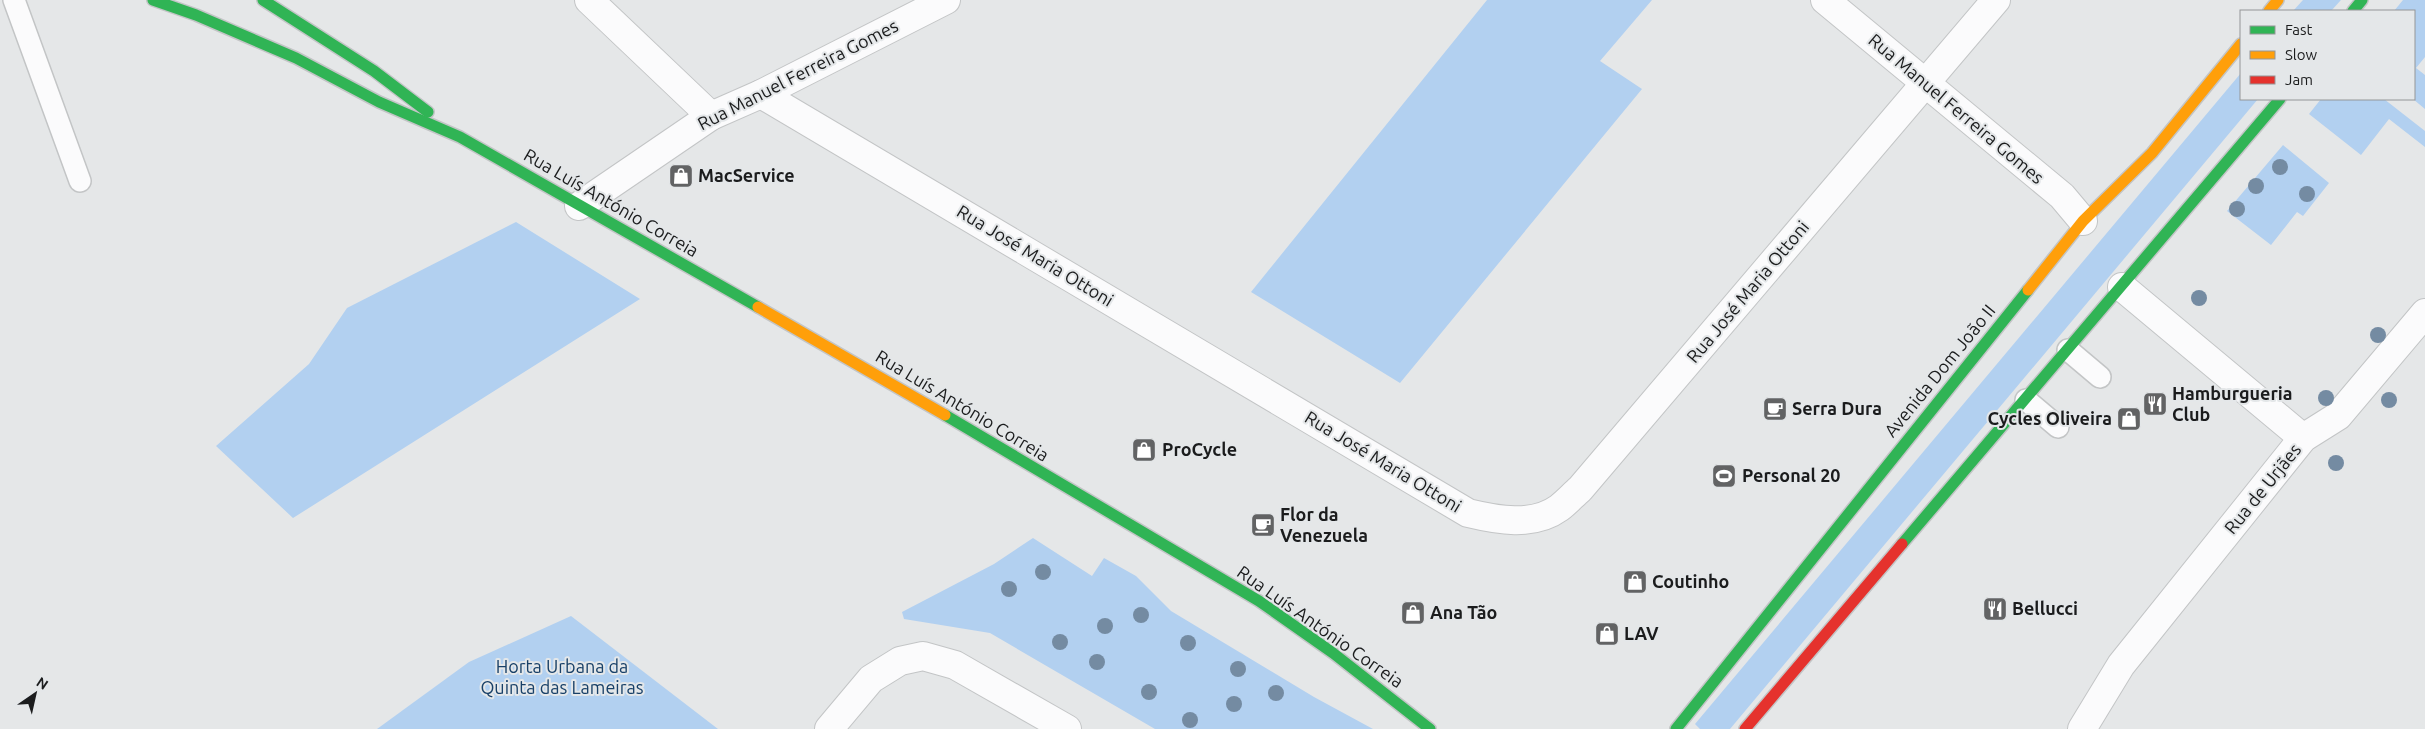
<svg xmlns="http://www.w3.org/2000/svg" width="2425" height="729" viewBox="0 0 2425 729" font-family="Ubuntu,sans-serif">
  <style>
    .green { fill: #b2d0f0 }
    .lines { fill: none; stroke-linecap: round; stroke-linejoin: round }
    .lane-casing { stroke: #c3c5c6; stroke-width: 24 }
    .street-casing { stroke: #c3c5c6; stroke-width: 30 }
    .fast-casing { stroke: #c3c5c6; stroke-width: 14 }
    .slow-casing { stroke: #c3c5c6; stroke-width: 14 }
    .jam-casing { stroke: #c3c5c6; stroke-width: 14 }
    .lane { stroke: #fbfbfc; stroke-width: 21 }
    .street { stroke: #fbfbfc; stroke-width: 28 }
    .fast { stroke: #30b455; stroke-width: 11 }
    .slow { stroke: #ff9f0a; stroke-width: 11 }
    .jam { stroke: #e5322d; stroke-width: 11 }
    .tree { fill: #748ba2 }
    .labels { text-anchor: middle; stroke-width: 4; stroke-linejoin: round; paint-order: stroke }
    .street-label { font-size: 18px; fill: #1b1c1d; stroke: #e4e7e9 }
    .poi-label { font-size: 18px; font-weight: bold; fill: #1b1c1d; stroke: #e4e7e9; text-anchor: start }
    .park-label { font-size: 18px; fill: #184068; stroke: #e4e7e9 }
  </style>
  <rect width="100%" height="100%" fill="#e5e7e8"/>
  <g class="green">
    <polygon points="1487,0 1652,0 1600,61 1642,89 1400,383 1251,292"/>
    <polygon points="2303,0 2341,0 2331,11 2293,11"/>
    <polygon points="2403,0 2425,0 2425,57 2416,68 2425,75 2425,109 2413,99 2414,11 2394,11"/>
    <polygon points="2241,73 2241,99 2258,99 1730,729 1700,729 1695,724"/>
    <polygon points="2321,99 2384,99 2425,131 2425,147 2389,119 2361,155 2309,114"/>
    <polygon points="2283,145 2329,183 2303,216 2297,212 2271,245 2227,211"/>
    <polygon points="516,222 640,299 293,518 216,446 309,364 347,308"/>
    <polygon points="1033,538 1092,576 1104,558 1136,576 1171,611 1314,697 1373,729 1155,729 990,633 904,619 902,612 994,564"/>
    <polygon points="571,616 718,729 377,729 469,662"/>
  </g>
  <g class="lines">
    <defs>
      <g id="lane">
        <polyline points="14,0 80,181"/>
        <polyline points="2068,350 2100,377"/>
        <polyline points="2026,400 2058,427"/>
      </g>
      <g id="street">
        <polyline points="589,0 711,116"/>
        <polyline points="1825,0 2062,196 2083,221"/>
        <path d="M 761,94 L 1468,513 C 1497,520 1533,527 1559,508 C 1567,502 1573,495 1580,489 L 1996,0"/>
        <polyline points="579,206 711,116 761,94 946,0"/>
        <polyline points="2122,287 2303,438"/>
        <polyline points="829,729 871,679 900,661 923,656 955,665 1067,729"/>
        <polyline points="2082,729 2121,665 2303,438 2338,416 2425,313"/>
      </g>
      <g id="fast">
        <polyline points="153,0 196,15 296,58 379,102 460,137 758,307"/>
        <polyline points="263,0 374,71 428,112"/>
        <polyline points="2353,11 2362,0"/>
        <polyline points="945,415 1259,601 1333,653 1430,729"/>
        <polyline points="1902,544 2280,99"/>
        <polyline points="1676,729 2028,290"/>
      </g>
      <g id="slow">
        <polyline points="2269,11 2278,0"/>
        <polyline points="2028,290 2083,221 2152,153 2241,44"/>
        <polyline points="758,307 945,415"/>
      </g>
      <polyline id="jam" points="1745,729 1902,544"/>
    </defs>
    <use href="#lane" class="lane-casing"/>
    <use href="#street" class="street-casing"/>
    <use href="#fast" class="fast-casing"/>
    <use href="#slow" class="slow-casing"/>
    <use href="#jam" class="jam-casing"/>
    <use href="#lane" class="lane"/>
    <use href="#street" class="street"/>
    <use href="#fast" class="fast"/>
    <use href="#slow" class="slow"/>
    <use href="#jam" class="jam"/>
  </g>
  <g class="tree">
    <circle cx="2280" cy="167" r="8"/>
    <circle cx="2256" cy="186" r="8"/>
    <circle cx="2307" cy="194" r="8"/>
    <circle cx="2237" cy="209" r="8"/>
    <circle cx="2199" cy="298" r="8"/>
    <circle cx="2378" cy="335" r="8"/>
    <circle cx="2326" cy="398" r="8"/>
    <circle cx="2389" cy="400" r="8"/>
    <circle cx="2336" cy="463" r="8"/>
    <circle cx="1043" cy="572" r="8"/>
    <circle cx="1009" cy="589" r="8"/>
    <circle cx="1141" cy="615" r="8"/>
    <circle cx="1105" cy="626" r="8"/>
    <circle cx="1060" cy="642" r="8"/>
    <circle cx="1188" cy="643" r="8"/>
    <circle cx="1097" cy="662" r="8"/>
    <circle cx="1238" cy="669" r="8"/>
    <circle cx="1149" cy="692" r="8"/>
    <circle cx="1276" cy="693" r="8"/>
    <circle cx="1234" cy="704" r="8"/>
    <circle cx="1190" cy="720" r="8"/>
  </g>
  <defs>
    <symbol id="shop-square" viewBox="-11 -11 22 22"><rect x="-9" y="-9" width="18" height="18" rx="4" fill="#626364" stroke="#e4e7e9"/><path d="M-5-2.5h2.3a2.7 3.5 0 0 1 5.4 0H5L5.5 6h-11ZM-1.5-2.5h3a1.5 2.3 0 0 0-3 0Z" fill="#fff"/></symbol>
    <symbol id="restaurant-square" viewBox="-11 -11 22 22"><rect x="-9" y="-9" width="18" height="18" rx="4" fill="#626364" stroke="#e4e7e9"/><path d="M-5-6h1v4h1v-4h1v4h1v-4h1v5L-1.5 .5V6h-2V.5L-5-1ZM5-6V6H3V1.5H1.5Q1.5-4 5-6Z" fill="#fff"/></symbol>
    <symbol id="cafe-square" viewBox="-11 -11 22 22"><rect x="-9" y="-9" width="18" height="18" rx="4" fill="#626364" stroke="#e4e7e9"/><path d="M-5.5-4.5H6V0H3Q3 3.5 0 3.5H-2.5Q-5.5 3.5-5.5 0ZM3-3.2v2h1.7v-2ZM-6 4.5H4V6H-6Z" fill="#fff"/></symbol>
    <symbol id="stadium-square" viewBox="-11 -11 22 22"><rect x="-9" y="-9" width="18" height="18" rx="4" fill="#626364" stroke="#e4e7e9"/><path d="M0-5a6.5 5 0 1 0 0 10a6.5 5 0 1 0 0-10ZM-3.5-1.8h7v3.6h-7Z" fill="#fff"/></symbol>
  </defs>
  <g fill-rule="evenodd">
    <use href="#shop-square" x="667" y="162" width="28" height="28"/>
    <use href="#restaurant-square" x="2141" y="390" width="28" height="28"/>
    <use href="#cafe-square" x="1761" y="395" width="28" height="28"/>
    <use href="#shop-square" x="2115" y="405" width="28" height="28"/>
    <use href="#shop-square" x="1130" y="436" width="28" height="28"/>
    <use href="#stadium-square" x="1710" y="462" width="28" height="28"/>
    <use href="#cafe-square" x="1249" y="511" width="28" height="28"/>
    <use href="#shop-square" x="1621" y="568" width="28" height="28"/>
    <use href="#restaurant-square" x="1981" y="595" width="28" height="28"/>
    <use href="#shop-square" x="1399" y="599" width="28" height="28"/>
    <use href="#shop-square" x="1593" y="620" width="28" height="28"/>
  </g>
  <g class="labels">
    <g class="street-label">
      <text transform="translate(798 75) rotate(-27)" y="6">Rua Manuel Ferreira Gomes</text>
      <text transform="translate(1956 109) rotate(40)" y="6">Rua Manuel Ferreira Gomes</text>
      <text transform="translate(611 203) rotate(30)" y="6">Rua Luís António Correia</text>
      <text transform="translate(1035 256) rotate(31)" y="6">Rua José Maria Ottoni</text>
      <text transform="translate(1748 292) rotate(-50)" y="6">Rua José Maria Ottoni</text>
      <text transform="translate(1940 371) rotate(-51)" y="6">Avenida Dom João II</text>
      <text transform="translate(962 406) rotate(31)" y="6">Rua Luís António Correia</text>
      <text transform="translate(1383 462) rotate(31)" y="6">Rua José Maria Ottoni</text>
      <text transform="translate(2263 489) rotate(-51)" y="6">Rua de Urjães</text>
      <text transform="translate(1320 627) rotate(35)" y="6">Rua Luís António Correia</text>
    </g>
    <g class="poi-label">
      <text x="698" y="182">MacService</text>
      <text x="2172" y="400">Hamburgueria<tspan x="2172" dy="21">Club</tspan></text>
      <text x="1792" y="415">Serra Dura</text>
      <text x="2112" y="425" text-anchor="end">Cycles Oliveira</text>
      <text x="1162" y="456">ProCycle</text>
      <text x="1742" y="482">Personal 20</text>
      <text x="1280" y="521">Flor da<tspan x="1280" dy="21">Venezuela</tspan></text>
      <text x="1652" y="588">Coutinho</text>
      <text x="2012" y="615">Bellucci</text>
      <text x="1430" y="619">Ana Tão</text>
      <text x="1624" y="640">LAV</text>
    </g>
    <g class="park-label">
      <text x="562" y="673">Horta Urbana da<tspan x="562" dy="21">Quinta das Lameiras</tspan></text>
    </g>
  </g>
  <rect x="2240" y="10" width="175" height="90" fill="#e4e7e9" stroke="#949697"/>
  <rect x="2250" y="26" width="25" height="8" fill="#30b455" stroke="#949697"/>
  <text x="2285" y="35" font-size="15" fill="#1b1c1d">Fast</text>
  <rect x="2250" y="51" width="25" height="8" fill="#ff9f0a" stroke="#949697"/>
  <text x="2285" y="60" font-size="15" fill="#1b1c1d">Slow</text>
  <rect x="2250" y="76" width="25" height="8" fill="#e5322d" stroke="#949697"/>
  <text x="2285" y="85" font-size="15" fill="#1b1c1d">Jam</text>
  <g transform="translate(35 694) rotate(34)" stroke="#e4e7e9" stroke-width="4" paint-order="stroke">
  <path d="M0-4L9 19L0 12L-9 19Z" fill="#1b1c1d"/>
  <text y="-8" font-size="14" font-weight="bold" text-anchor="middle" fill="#1b1c1d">N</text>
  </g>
</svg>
